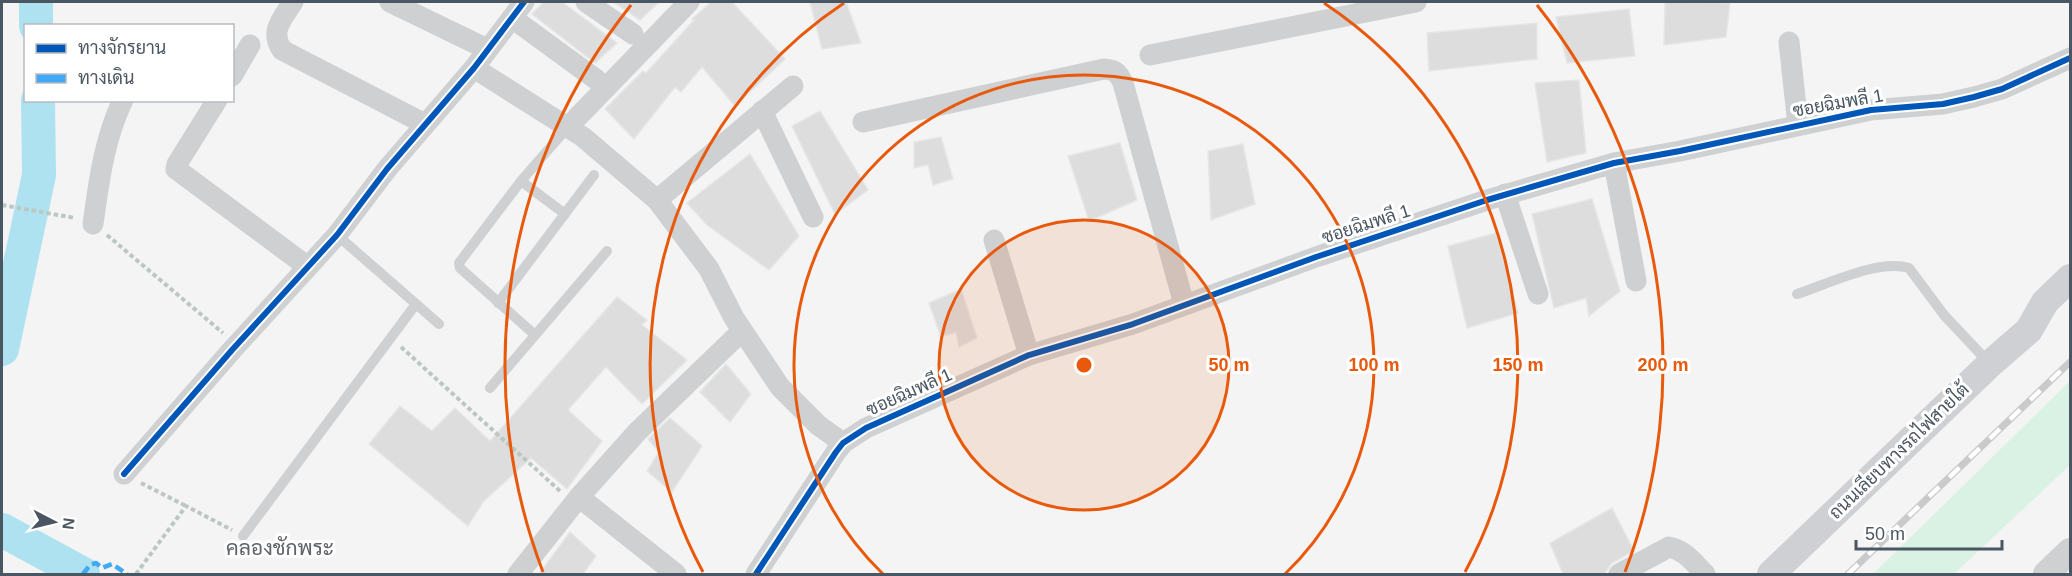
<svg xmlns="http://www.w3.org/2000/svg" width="2072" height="576" viewBox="0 0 2072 576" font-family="Arial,Sarabun,sans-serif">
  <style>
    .green { fill: #d9f2e3 }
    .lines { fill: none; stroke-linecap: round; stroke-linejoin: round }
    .river { stroke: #aee2f0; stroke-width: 34 }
    .building { fill: #ddddde; stroke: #e5e6e7; stroke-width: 1.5 }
    .path { stroke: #bcc7c4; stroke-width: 4; stroke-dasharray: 4.5 3; stroke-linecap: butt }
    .service { stroke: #ced0d2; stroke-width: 10 }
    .minor { stroke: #ced0d2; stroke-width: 21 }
    .tertiary { stroke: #ced0d2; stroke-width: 26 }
    .secondary { stroke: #ced0d4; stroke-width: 28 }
    .rail-casing { stroke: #c9cacc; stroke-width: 7 }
    .rail { stroke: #fff; stroke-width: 4.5; stroke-dasharray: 14; stroke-linecap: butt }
    .quiet { stroke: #3fa9f5; stroke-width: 4.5; stroke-dasharray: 9 4.5; stroke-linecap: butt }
    .cycleway-casing { stroke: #fff; stroke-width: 10 }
    .cycleway { stroke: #0057b8; stroke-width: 6 }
    .ring { fill: none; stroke: #e8590c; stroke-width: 3 }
    .labels { text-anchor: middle; stroke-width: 6; stroke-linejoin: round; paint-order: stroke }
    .street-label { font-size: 18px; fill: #4a5661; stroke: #fff }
    .quarter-label { font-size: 21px; fill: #5f6368; stroke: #fff }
    .centre { fill: #e8590c; stroke: #fff; stroke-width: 3 }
    .ring-label { font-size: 18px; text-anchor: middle; font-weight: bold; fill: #e8590c; stroke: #fff; stroke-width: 6; stroke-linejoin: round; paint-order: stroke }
  </style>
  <rect width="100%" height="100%" fill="#f4f4f4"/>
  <polygon class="green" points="2070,381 2070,465 1954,574 1873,574"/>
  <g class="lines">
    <g class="river">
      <polyline points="36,2 36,26"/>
      <polyline points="2,349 39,175 38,100"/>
      <polyline points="2,530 83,574"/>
    </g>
  </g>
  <g class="building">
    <polygon points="544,2 562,2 617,43 595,63 532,14"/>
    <polygon points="613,2 659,2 640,20"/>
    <polygon points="711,2 732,2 785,59 735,106 702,67 681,92 675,87 634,139 605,109 643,71 646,73 694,20 692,19"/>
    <polygon points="810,2 846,2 861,43 822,49"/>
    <polygon points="1665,2 1730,3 1726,37 1664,45"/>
    <polygon points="1629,9 1635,56 1567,63 1556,17"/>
    <polygon points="1537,23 1537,59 1429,71 1427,33"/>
    <polygon points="1579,80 1586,153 1547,162 1535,83"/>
    <polygon points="820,111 868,190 835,214 792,126"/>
    <polygon points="941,137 953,179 933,185 928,165 914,168 914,142"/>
    <polygon points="1120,143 1137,200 1089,221 1068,156"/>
    <polygon points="1243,144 1255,204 1211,220 1208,151"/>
    <polygon points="750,154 799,236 769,270 707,225 687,203"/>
    <polygon points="1592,199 1620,291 1589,316 1586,298 1554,308 1532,214"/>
    <polygon points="1496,233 1518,313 1467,328 1448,246"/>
    <polygon points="961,289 977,338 959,347 956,332 941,337 929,303"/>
    <polygon points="617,297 647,320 642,325 687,360 642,404 606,367 568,410 602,441 567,489 531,458 483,502 468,526 369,444 400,406 432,431 455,408 490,441"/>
    <polygon points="726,364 751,394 730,422 700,392"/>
    <polygon points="670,418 702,446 672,492 647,471 659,452 648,439"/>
    <polygon points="1612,508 1634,551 1612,563 1604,574 1563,574 1550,543"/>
    <polygon points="570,532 596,556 583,574 539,574"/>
  </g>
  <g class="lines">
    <g class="path">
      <polyline points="2,205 75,218"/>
      <polyline points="107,235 223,333"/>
      <polyline points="401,347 560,491"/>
      <polyline points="141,483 186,506"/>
      <polyline points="136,574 186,506 232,530"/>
    </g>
    <g class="service">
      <polyline points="521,181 565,214"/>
      <polyline points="337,235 439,324"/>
      <path d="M 1797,294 C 1828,284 1878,259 1909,268 L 1944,315 L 1990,364"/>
      <polyline points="498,303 594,175"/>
      <polyline points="535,335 460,268 459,263 521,181 568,127"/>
      <polyline points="490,388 607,251"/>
      <polyline points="243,536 416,304"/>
    </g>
    <g class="minor">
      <path d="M 293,2 C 283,18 269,31 282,50 L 425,124"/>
      <polyline points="390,2 487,49"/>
      <polyline points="586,2 633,34"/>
      <polyline points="512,18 597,80"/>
      <polyline points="1789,42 1798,125"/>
      <polyline points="1150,55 1416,2"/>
      <polyline points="474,68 583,137 657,200 709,269 734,318 780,387 818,425 843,443"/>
      <polyline points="232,76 250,45"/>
      <polyline points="217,100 177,164 176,169 308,267"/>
      <polyline points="762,111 813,217"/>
      <path d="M 863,122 L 1104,69 C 1115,70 1118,72 1123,83 L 1184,304"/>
      <polyline points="568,127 689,2"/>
      <polyline points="1614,163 1636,281"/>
      <polyline points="1505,194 1538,294"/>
      <polyline points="657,200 793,86"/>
      <path d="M 93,224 C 99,182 104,139 123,100"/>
      <polyline points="994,240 1029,355"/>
      <polyline points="124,474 232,350 337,235 387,169 474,68 524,2"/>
      <polyline points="579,497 676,574"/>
      <polyline points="518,574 579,497 638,431 742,331"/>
      <polyline points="756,574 836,452 843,443 866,428 1029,355 1133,324 1316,257 1487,200 1614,163 1680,151 1871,110 1943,104 1974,97 2002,89 2070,58"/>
      <path d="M 1619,574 L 1669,547 C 1685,550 1694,563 1705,574"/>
    </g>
    <polyline class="tertiary" points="2046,574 2070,551"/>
    <polyline class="secondary" points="1771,574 1990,364 2029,330 2045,302 2070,278"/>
    <defs>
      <polyline id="rail" points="1848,574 2070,362"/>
    </defs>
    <use href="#rail" class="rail-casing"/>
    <use href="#rail" class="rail"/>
    <polyline class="quiet" points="83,574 90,565 96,563 102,568 112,564 127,574"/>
    <defs>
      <g id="cycleway">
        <polyline points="124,474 232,350 337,235 387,169 474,68 524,2"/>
        <polyline points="756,574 836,452 843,443 866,428 1029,355 1133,324 1316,257 1487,200 1614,163 1680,151 1871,110 1943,104 1974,97 2002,89 2070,58"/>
      </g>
    </defs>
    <use href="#cycleway" class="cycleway-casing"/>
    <use href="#cycleway" class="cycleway"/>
  </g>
  <circle cx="1084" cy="365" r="145" fill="#e8590c" fill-opacity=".12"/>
  <g class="ring">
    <circle cx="1084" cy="365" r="145"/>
    <path d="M883 574A290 290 0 1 1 1285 574"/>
    <path d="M703 572A434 434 0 0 1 844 3M1324 3A434 434 0 0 1 1465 572"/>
    <path d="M543 572A579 579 0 0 1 631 5M1537 5A579 579 0 0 1 1625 572"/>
  </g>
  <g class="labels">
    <g class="street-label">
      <text transform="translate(1838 103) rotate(-10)" y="6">ซอยฉิมพลี 1</text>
      <text transform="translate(1366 224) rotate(-18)" y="6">ซอยฉิมพลี 1</text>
      <text transform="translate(909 392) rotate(-24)" y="6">ซอยฉิมพลี 1</text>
      <text transform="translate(1899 451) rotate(-44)" y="6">ถนนเลียบทางรถไฟสายใต้</text>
    </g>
    <g class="quarter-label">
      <text x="280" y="555">คลองชักพระ</text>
    </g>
  </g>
  <circle cx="1084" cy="365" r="9" class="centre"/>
  <g class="ring-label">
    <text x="1229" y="371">50 m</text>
    <text x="1374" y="371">100 m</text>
    <text x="1518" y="371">150 m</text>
    <text x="1663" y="371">200 m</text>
  </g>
  <rect width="2072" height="576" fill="none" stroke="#4a5661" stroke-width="6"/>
  <rect x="24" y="24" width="210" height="78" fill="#ffffff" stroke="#b7bbc0" stroke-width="1.5"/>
  <rect x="36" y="44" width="30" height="9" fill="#0057b8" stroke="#b7bbc0" stroke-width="1.5"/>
  <text x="78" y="54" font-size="18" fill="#4a5661">ทางจักรยาน</text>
  <rect x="36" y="74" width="30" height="9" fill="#3fa9f5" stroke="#b7bbc0" stroke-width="1.5"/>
  <text x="78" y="84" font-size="18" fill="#4a5661">ทางเดิน</text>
  <g transform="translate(54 522) rotate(97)" stroke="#ffffff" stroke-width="4.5" paint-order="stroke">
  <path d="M0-4.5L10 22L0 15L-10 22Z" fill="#4a5661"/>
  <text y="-9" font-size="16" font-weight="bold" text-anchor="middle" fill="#4a5661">N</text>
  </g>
  <path d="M1856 540v9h146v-9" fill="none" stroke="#4a5661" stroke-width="3"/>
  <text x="1865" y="540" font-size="18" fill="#4a5661" stroke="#ffffff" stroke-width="4.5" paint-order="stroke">50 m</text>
</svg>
